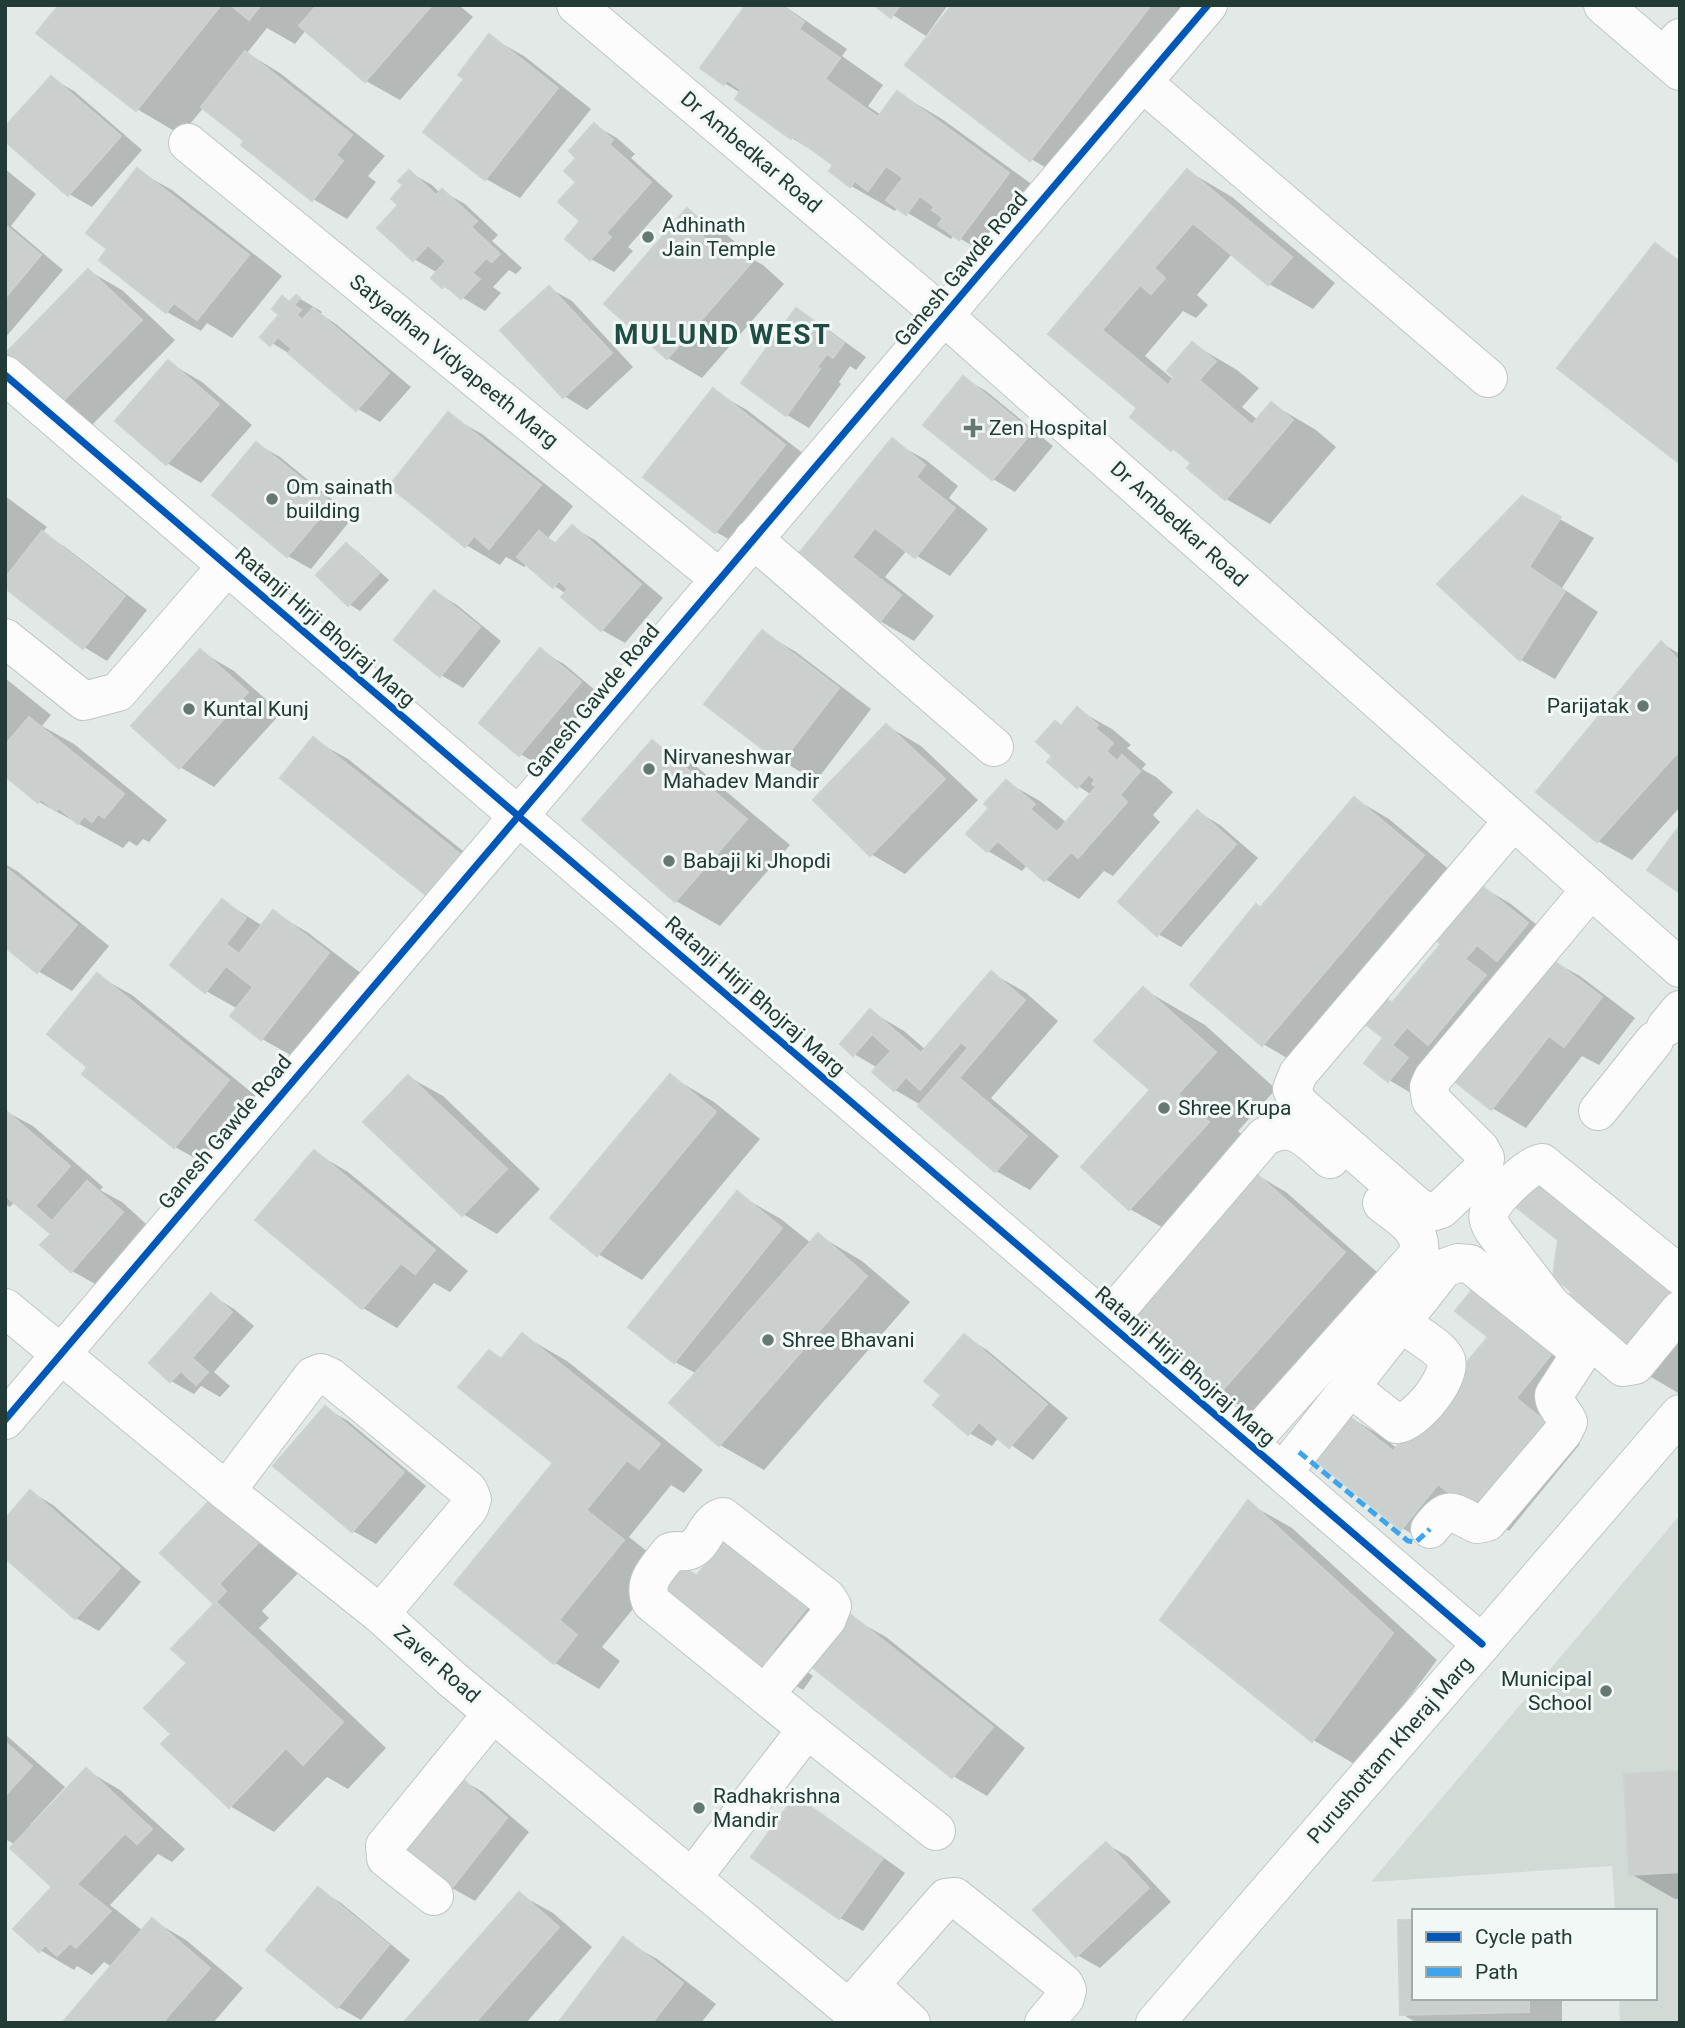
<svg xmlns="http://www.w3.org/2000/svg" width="1685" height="2028" viewBox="0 0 1685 2028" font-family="Roboto,sans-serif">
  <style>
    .built { fill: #d2dad6 }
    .shadow { fill: #0003 }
    .building { fill: #cbd0ce; stroke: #ccd2cf; stroke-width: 2 }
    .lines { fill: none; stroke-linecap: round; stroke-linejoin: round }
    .street-casing { stroke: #c0c6c3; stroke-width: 40 }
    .secondary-casing { stroke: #bfc7c4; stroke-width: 40 }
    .street { stroke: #fbfcfb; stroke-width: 38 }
    .secondary { stroke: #fbfcfb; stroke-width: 38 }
    .quiet { stroke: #3ea4eb; stroke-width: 5; stroke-dasharray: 10 5; stroke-linecap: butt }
    .cycleway-casing { stroke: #f2f8f5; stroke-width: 11 }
    .cycleway { stroke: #0057b8; stroke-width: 7 }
    .poi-dot { fill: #667874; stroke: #f2f8f5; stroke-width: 2.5 }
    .labels { text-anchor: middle; stroke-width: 6; stroke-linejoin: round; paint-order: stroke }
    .street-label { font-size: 21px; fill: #223b36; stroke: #f2f8f5 }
    .poi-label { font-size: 21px; fill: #223b36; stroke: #f2f8f5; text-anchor: start }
    .district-label { font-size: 28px; font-weight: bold; letter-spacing: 2px; fill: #1f4d43; stroke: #f2f8f5 }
  </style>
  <rect width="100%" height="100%" fill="#e3e9e6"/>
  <polygon class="built" points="1680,1515 1680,2023 1620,2023 1619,1998 1655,1998 1655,1911 1615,1911 1612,1866 1371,1882"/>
  <g class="shadow">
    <polygon points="61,5 459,5 473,17 400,100 366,81 306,30 295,44 267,28 247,53 280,73 385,156 368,176 376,182 347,219 313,199 204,107 181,135 137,109"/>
    <polygon points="748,5 783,5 847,49 842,56 883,85 868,106 881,115 898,93 942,119 1052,199 1004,264 954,235 951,239 898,207 895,211 851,186 831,171 836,165 792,138 738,98 741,93 724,83"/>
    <polygon points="877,5 948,5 926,36"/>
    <polygon points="954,5 1214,5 1076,185 1031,159 908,65"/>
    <polygon points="490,37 524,56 591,109 520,198 486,179 467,79"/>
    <polygon points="51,78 74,91 142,150 92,207 69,194"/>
    <polygon points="594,125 617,138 635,154 631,158 673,196 628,247 633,251 614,272 591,259 582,221 578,158"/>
    <polygon points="5,169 36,194 11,226 63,270 5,338"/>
    <polygon points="138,171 172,190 282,276 232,338 207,323 201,331 167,312 109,249"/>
    <polygon points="1188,171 1232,197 1335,283 1313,309 1269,284 1232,254 1197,295 1208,305 1196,318 1183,311 1145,356 1174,380 1193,344 1237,370 1259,388 1242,407 1258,420 1272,404 1316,430 1336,447 1270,524 1226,499 1194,462 1172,449 1140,408 1051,334"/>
    <polygon points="409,172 432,185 440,193 442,191 465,204 498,235 492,241 522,268 516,274 509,270 493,287 501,293 485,311 443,286 438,273 414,259 400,205"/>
    <polygon points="687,210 721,230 742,248 739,252 763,265 784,284 702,378 668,358 606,304"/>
    <polygon points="89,271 122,290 175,340 92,425 58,406"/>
    <polygon points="549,288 572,301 633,367 587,410 564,396"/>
    <polygon points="297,297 319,310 322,312 320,314 336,324 411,387 380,422 358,409 295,357 262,337"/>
    <polygon points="797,310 819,323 866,357 856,370 850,366 839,382 841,384 809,428 787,415"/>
    <polygon points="168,362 202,382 252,425 201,483 167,463"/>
    <polygon points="963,378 986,391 1053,446 1015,492 993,479"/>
    <polygon points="713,391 747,410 818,465 750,551 716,532 646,477"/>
    <polygon points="448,415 482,434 573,506 548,538 558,544 572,527 595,540 663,598 625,643 602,630 567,594 554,586 527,564 524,567 506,557 500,565 466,545"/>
    <polygon points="892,441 926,460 958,486 949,498 988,529 950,576 907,550 885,577 934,616 914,641 880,621 799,557"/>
    <polygon points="257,444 280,457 353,517 311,569 288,556"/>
    <polygon points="5,496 47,527 42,533 65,547 147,610 107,661 84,647 5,586"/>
    <polygon points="1523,499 1594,538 1562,588 1598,612 1555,679 1521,660 1439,584"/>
    <polygon points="347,545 358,552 389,580 360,611 349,604"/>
    <polygon points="435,592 457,605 501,641 463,688 441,675"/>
    <polygon points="762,632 796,652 871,709 816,781 782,761"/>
    <polygon points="1661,643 1680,654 1680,807 1632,860 1598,841"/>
    <polygon points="200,651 234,671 281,713 214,787 180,767"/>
    <polygon points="541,651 564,664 602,696 543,767 520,754"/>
    <polygon points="5,678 51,715 42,726 74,744 167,820 149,842 143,839 137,846 129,841 123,848 39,802 5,774"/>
    <polygon points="1078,710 1112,729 1131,745 1127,748 1146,764 1142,769 1156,777 1173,792 1153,815 1160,822 1113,876 1104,871 1079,899 1045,879 1028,864 1022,871 988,851 969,834 992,808 1006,782 1040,801 1067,823 1092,795 1078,786 1055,756 1063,727"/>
    <polygon points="887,726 921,746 978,800 905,874 871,854"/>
    <polygon points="314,740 348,759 493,875 461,914 427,894 282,778"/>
    <polygon points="653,742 697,767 790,845 720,926 676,901 584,820"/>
    <polygon points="1355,799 1389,819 1457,876 1297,1064 1263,1044 1261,909"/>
    <polygon points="1198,812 1220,825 1258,858 1181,947 1158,934"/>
    <polygon points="5,864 17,871 109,946 72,991 38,971 5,945"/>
    <polygon points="1477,884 1511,904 1561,944 1549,959 1580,976 1635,1018 1599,1065 1582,1056 1526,1128 1492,1108 1456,1080 1423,1100 1389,1080 1383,998 1394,1004 1443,944"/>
    <polygon points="223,901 263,926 273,912 307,932 362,974 296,1058 262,1039 238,1009 206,991"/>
    <polygon points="991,973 1025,992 1058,1021 991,1098 1059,1156 1030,1190 996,1171 921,1105 895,1090 875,1072 878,1068 854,1054 870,1011 904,1031 926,1050"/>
    <polygon points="98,976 132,995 262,1101 209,1166 175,1147 90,1067"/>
    <polygon points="1143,989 1205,1025 1276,1089 1238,1131 1269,1158 1255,1174 1286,1192 1378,1273 1253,1413 1219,1394 1190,1243 1130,1209 1084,1167 1153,1090"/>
    <polygon points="670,1076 714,1102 760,1139 642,1280 598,1254"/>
    <polygon points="409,1077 443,1096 540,1189 497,1234 463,1214"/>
    <polygon points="5,1111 33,1126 103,1187 100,1190 122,1202 156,1233 106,1290 72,1271 53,1234 15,1201 10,1207 5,1204"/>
    <polygon points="314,1152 348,1172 468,1271 450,1292 434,1283 397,1328 363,1308 258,1220"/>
    <polygon points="737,1194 781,1219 811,1243 818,1235 862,1261 910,1302 764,1470 720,1445 697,1374 675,1362"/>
    <polygon points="1680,1276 1680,1394 1627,1363"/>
    <polygon points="1482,1281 1586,1373 1549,1419 1580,1444 1509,1531 1469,1507 1436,1548 1402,1528 1346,1415 1380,1435 1398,1449 1490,1336"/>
    <polygon points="211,1295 234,1309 254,1326 214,1372 230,1386 220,1397 201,1386 194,1394 171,1381 151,1363"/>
    <polygon points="522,1335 567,1361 703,1470 684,1493 671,1485 629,1537 667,1567 602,1647 620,1661 599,1689 555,1663 555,1462 489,1352 503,1360"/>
    <polygon points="964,1336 987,1350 1068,1418 1033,1460 999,1437 992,1446 969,1433 944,1395"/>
    <polygon points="325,1408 348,1421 426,1486 376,1544 353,1531 275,1466"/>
    <polygon points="31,1492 53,1505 141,1582 99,1631 76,1618"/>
    <polygon points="212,1500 302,1569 262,1611 269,1618 259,1628 386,1748 348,1789 327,1777 274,1832 230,1806 174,1734 190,1663 217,1603 215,1602"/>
    <polygon points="1248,1503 1292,1528 1437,1660 1358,1766 1313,1740 1163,1620"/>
    <polygon points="764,1555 849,1621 852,1618 886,1637 1025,1748 987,1796 953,1776 811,1664 806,1671 813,1676 803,1690 769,1670 675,1562 699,1576"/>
    <polygon points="5,1734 65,1787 30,1825 33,1827 86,1770 120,1790 185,1849 172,1862 158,1854 110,1905 143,1931 152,1920 186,1940 243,1988 213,2023 64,2023 112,1967 104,1962 92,1975 77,1966 74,1970 40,1950 54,1887 16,1845 5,1839"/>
    <polygon points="1680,1772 1680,1899 1675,1899 1631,1874"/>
    <polygon points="460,1779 483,1792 529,1832 475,1901 452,1888 402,1848"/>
    <polygon points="795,1798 818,1811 905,1873 863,1931 840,1918 754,1856"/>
    <polygon points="1106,1844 1129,1857 1171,1902 1100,1968 1077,1955"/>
    <polygon points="318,1889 341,1903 410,1960 361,2020 338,2007 268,1950"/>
    <polygon points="519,1894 553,1913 592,1947 526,2023 410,2023"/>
    <polygon points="623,1940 657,1959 716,2004 701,2023 560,2023"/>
    <polygon points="1414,1998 1562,1998 1562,2023 1417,2023 1402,2014"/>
  </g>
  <g class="building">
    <polygon points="59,5 221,5 136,111 36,33"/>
    <polygon points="231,5 261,5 249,20"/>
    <polygon points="317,5 432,5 365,82 299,26"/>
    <polygon points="746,5 781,5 804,22 799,29 840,58 825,79 878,117 897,91 1009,173 959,240 938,225 943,218 932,210 935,207 920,196 906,215 886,200 903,178 886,166 868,191 855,181 850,187 829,171 833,165 793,136 791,139 735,99 741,90 727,80 724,85 700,68"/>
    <polygon points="874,5 900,5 891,18"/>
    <polygon points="952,5 1151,5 1030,161 905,65"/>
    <polygon points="489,34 558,88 485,180 423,132 464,79 458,75"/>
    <polygon points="245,51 352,135 336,155 343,161 312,201 241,145 244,141 201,107"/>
    <polygon points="51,76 121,136 68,196 5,141 5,127"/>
    <polygon points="594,123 613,140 609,144 651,182 606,233 611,237 590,260 565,239 580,221 558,202 576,182 564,171 576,158 569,151"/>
    <polygon points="137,168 249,255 197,320 174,303 166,313 99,260 107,249 86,233"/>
    <polygon points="1187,169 1292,257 1268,285 1193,223 1154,268 1165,278 1151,294 1140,285 1102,330 1168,385 1174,377 1167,371 1192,342 1216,361 1199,380 1252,425 1271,402 1293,420 1225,500 1187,468 1191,463 1173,448 1171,451 1130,417 1137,408 1048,334"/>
    <polygon points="409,170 436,195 442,189 477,221 471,227 500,254 492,262 486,258 472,273 480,279 461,299 445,285 442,288 431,278 446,261 428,245 413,261 377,228 398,205 391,199 403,185 398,181"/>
    <polygon points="687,208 709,228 702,236 721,252 728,244 751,263 667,359 604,304"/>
    <polygon points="5,225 41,255 5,298"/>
    <polygon points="1655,243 1680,262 1680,464 1557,368"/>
    <polygon points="88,269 142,320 57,407 5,358 5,354"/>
    <polygon points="549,286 612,353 563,398 500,330"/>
    <polygon points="296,295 300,298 294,305 301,310 297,315 302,320 313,308 389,373 356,411 288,353 292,349 278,337 270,346 260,337 279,315 272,309 282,296 289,302"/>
    <polygon points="796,308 844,343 833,358 827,354 817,367 820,369 786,416 741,383"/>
    <polygon points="168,360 219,404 166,465 115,421"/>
    <polygon points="963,376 1032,432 992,480 923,425"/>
    <polygon points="713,388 785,445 715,533 643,477"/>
    <polygon points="448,412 541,485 489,549 474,536 465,547 389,486"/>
    <polygon points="892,438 925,465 916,477 955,508 915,558 875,528 852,557 901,595 879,623 796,557"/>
    <polygon points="256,442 332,503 287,557 212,495"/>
    <polygon points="1522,496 1561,517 1529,567 1565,591 1520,661 1437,584"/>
    <polygon points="572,525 641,584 601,631 561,597 568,589 559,581 553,588 517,557 539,531 555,544"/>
    <polygon points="42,531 125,596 83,649 5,588 5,578"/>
    <polygon points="346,543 379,573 348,606 316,575"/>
    <polygon points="434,590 480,627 440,677 394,640"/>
    <polygon points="762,630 839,688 781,763 704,704"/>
    <polygon points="1661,641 1680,662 1680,750 1597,842 1536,792"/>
    <polygon points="540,648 581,682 519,756 479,723"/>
    <polygon points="200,649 248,692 179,769 131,726"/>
    <polygon points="1077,707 1098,725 1095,728 1113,743 1106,751 1117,761 1122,755 1140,771 1120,795 1127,802 1078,858 1071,852 1044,881 998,841 987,852 966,834 989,808 984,804 1006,780 1035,804 1030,809 1057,832 1096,787 1092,784 1095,780 1089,774 1077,788 1047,762 1052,756 1036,742 1055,721 1061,726"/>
    <polygon points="29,717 124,794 104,818 98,814 92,822 84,816 78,824 59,808 56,811 41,799 38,803 5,776 5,745"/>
    <polygon points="886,724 945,779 870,856 813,800"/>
    <polygon points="313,737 460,854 426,895 280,778"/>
    <polygon points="652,740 747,819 675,902 582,820"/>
    <polygon points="1354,797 1424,855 1262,1046 1190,985 1256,904 1260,908"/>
    <polygon points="1197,810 1236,844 1157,936 1118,902"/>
    <polygon points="1680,825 1680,893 1647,870"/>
    <polygon points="5,867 77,925 37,973 5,947"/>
    <polygon points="1477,882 1528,923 1497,961 1477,945 1465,959 1486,975 1428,1045 1407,1027 1392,1045 1408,1058 1388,1082 1364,1063 1383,1038 1362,1021 1383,996 1392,1003 1441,944 1431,937"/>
    <polygon points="222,899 246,918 226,944 239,954 273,910 329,953 261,1040 230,1016 253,987 226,966 205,993 170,965"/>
    <polygon points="1545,954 1602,997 1564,1047 1549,1036 1491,1110 1453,1080"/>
    <polygon points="991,971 1025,1000 959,1078 1027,1136 995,1172 918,1106 968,1048 961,1042 920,1090 906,1077 894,1091 872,1072 891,1051 872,1034 853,1056 840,1044 870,1009 921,1053"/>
    <polygon points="97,973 229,1080 174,1148 82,1074 87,1067 47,1034"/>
    <polygon points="1143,987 1216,1052 1178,1094 1209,1122 1129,1210 1081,1167 1150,1090 1094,1041"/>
    <polygon points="670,1074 716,1112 597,1256 550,1218"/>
    <polygon points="408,1075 507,1169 462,1216 363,1122"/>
    <polygon points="5,1110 70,1166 35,1206 52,1221 87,1181 123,1212 71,1272 40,1245 51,1234 5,1195"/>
    <polygon points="314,1150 435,1250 415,1274 401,1263 362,1309 255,1220"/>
    <polygon points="1252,1170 1345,1252 1218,1395 1125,1313"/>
    <polygon points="1541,1171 1679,1292 1626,1364 1559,1306 1572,1292 1553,1277 1558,1240 1515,1206"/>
    <polygon points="737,1191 782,1228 674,1363 628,1327"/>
    <polygon points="818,1233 867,1276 719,1446 669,1403"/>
    <polygon points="1481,1279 1553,1352 1516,1398 1547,1423 1474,1513 1438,1484 1401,1530 1310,1456 1345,1413 1393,1451 1488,1337 1455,1311"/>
    <polygon points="211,1293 232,1312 192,1358 208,1372 196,1385 181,1371 170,1382 149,1363"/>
    <polygon points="522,1333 660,1444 639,1469 627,1460 586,1510 624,1540 559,1620 577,1635 554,1664 454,1584 553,1463 458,1387 489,1350 501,1359"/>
    <polygon points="964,1334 1047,1404 1009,1448 979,1422 968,1435 933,1405 941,1395 924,1381"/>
    <polygon points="325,1406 404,1472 352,1532 273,1466"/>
    <polygon points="30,1490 120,1568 75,1619 5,1558 5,1519"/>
    <polygon points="212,1498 259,1542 219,1584 226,1591 216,1602 343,1722 303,1765 286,1748 229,1808 161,1744 171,1734 144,1708 187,1663 171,1649 214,1604 160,1553"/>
    <polygon points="1248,1500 1393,1633 1312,1742 1160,1620"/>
    <polygon points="730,1533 814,1599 773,1650 780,1655 768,1672 655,1584 675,1560 696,1576"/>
    <polygon points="851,1615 993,1727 952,1778 811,1666"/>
    <polygon points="5,1742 32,1766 5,1796"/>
    <polygon points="86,1768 152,1829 137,1844 125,1833 77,1884 111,1911 76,1948 70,1943 57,1956 45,1945 39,1952 13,1929 52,1887 10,1848"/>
    <polygon points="1680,1771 1680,1872 1629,1875 1624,1774"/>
    <polygon points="460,1777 507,1818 451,1889 400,1848"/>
    <polygon points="795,1796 883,1858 839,1919 751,1857"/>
    <polygon points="1106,1842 1149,1888 1076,1957 1033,1910"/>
    <polygon points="318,1887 389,1945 337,2008 266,1950"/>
    <polygon points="519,1892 559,1927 475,2023 407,2023 405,2021"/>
    <polygon points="152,1918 210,1968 162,2023 62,2023"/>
    <polygon points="1398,1920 1414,1920 1414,1998 1529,1998 1529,2012 1400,2015"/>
    <polygon points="623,1937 683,1983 652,2023 558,2023"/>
  </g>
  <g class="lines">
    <defs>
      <g id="street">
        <polyline points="576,5 944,316 1680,968"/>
        <polyline points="1664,57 1680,38"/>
        <polyline points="1142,82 1488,378"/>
        <polyline points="188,143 720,579"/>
        <polyline points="5,375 1482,1644"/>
        <polyline points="753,539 994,747"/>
        <polyline points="5,638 84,701 118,692 227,566"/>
        <polyline points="1513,821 1298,1074 1292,1089 1298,1103 1419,1208 1431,1212 1441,1209 1483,1169 1485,1158 1480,1149 1431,1100 1429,1087 1433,1078 1591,889"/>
        <polyline points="1666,1027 1680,1010"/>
        <polyline points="1598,1111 1654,1041"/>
        <path d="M 1680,1275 L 1542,1163 C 1528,1165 1496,1197 1490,1210 C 1486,1218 1490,1224 1494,1231 L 1551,1305 L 1623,1367 L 1635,1365 L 1680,1310"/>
        <polyline points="5,1308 226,1491 380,1614 453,1680 866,2023"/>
        <path d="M 1107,1321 L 1264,1137 C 1295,1120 1307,1140 1330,1159"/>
        <path d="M 1350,1387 L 1397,1424 C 1415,1423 1455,1375 1445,1358 C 1440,1347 1412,1332 1402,1323"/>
        <polyline points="5,1420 1208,5"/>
        <path d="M 1249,1444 L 1418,1255 C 1425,1230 1399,1217 1382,1203"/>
        <path d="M 1283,1472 L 1444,1268 L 1458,1263 L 1470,1264 L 1577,1349 L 1578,1358 L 1554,1395 C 1554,1406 1564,1412 1568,1422 L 1563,1432 L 1487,1522 L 1477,1524 C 1452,1513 1450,1503 1430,1529"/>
        <polyline points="226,1491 313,1376 321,1373 330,1377 468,1490 472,1499 469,1508 380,1614"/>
        <path d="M 765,1694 L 827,1619 L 832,1606 L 827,1598 L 723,1517 C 707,1521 705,1542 692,1549 C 685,1554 677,1549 670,1552 C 658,1568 642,1581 651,1602 L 807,1729"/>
        <polyline points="692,1878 807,1729 936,1831"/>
        <polyline points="434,1896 386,1858 385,1846 493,1713"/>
        <polyline points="870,1985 911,2023"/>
        <polyline points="849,2009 946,1898 955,1897 1064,1984 1067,1990 1065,1998 1044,2023"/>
      </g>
      <g id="secondary">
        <polyline points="1603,5 1680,71"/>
        <polyline points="1155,2023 1680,1414"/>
      </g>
    </defs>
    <use href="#street" class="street-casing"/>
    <use href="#secondary" class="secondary-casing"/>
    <use href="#street" class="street"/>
    <use href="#secondary" class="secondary"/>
    <polyline class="quiet" points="1299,1452 1408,1541 1416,1542 1430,1529"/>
    <defs>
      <g id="cycleway">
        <polyline points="5,375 1482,1644"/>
        <polyline points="5,1420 1208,5"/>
      </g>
    </defs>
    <use href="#cycleway" class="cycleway-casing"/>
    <use href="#cycleway" class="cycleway"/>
  </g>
  <g class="poi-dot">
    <circle cx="648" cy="237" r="7"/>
    <path d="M969.5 417.5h7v7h7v7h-7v7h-7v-7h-7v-7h7z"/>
    <circle cx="272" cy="499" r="7"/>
    <circle cx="1643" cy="706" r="7"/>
    <circle cx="189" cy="709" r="7"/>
    <circle cx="649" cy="769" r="7"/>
    <circle cx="669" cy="861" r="7"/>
    <circle cx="1164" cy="1108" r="7"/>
    <circle cx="768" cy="1340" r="7"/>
    <circle cx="1606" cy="1691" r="7"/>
    <circle cx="699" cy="1808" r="7"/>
  </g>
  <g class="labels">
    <g class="street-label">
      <text transform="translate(751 152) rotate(40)" y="7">Dr Ambedkar Road</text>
      <text transform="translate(961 269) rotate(-50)" y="7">Ganesh Gawde Road</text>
      <text transform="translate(454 361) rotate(39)" y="7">Satyadhan Vidyapeeth Marg</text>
      <text transform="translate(1179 524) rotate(42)" y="7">Dr Ambedkar Road</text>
      <text transform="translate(325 627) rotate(41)" y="7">Ratanji Hirji Bhojraj Marg</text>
      <text transform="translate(593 701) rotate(-50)" y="7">Ganesh Gawde Road</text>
      <text transform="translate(755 996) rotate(41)" y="7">Ratanji Hirji Bhojraj Marg</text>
      <text transform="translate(225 1132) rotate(-50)" y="7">Ganesh Gawde Road</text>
      <text transform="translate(1185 1366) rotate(41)" y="7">Ratanji Hirji Bhojraj Marg</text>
      <text transform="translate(437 1664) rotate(41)" y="7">Zaver Road</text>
      <text transform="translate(1390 1750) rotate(-49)" y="7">Purushottam Kheraj Marg</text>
    </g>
    <g class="poi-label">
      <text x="662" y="232">Adhinath<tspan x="662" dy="24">Jain Temple</tspan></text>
      <text x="989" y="435">Zen Hospital</text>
      <text x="286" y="494">Om sainath<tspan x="286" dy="24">building</tspan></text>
      <text x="1629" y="713" text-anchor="end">Parijatak</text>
      <text x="203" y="716">Kuntal Kunj</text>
      <text x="663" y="764">Nirvaneshwar<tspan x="663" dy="24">Mahadev Mandir</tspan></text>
      <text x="683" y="868">Babaji ki Jhopdi</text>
      <text x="1178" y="1115">Shree Krupa</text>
      <text x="782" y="1347">Shree Bhavani</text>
      <text x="1592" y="1686" text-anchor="end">Municipal<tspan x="1592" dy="24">School</tspan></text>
      <text x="713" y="1803">Radhakrishna<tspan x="713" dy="24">Mandir</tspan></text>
    </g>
    <g class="district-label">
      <text x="723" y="344">MULUND WEST</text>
    </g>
  </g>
  <rect width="1685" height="2028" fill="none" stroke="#223b36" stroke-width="14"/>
  <rect x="1412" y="1909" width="245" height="91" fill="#f2f8f5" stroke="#9faca9" stroke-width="2"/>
  <rect x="1426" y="1932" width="35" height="10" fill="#0057b8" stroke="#9faca9" stroke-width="2"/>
  <text x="1475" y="1944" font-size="21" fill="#223b36">Cycle path</text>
  <rect x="1426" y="1967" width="35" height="10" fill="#3ea4eb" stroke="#9faca9" stroke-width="2"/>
  <text x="1475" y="1979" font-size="21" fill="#223b36">Path</text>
</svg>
